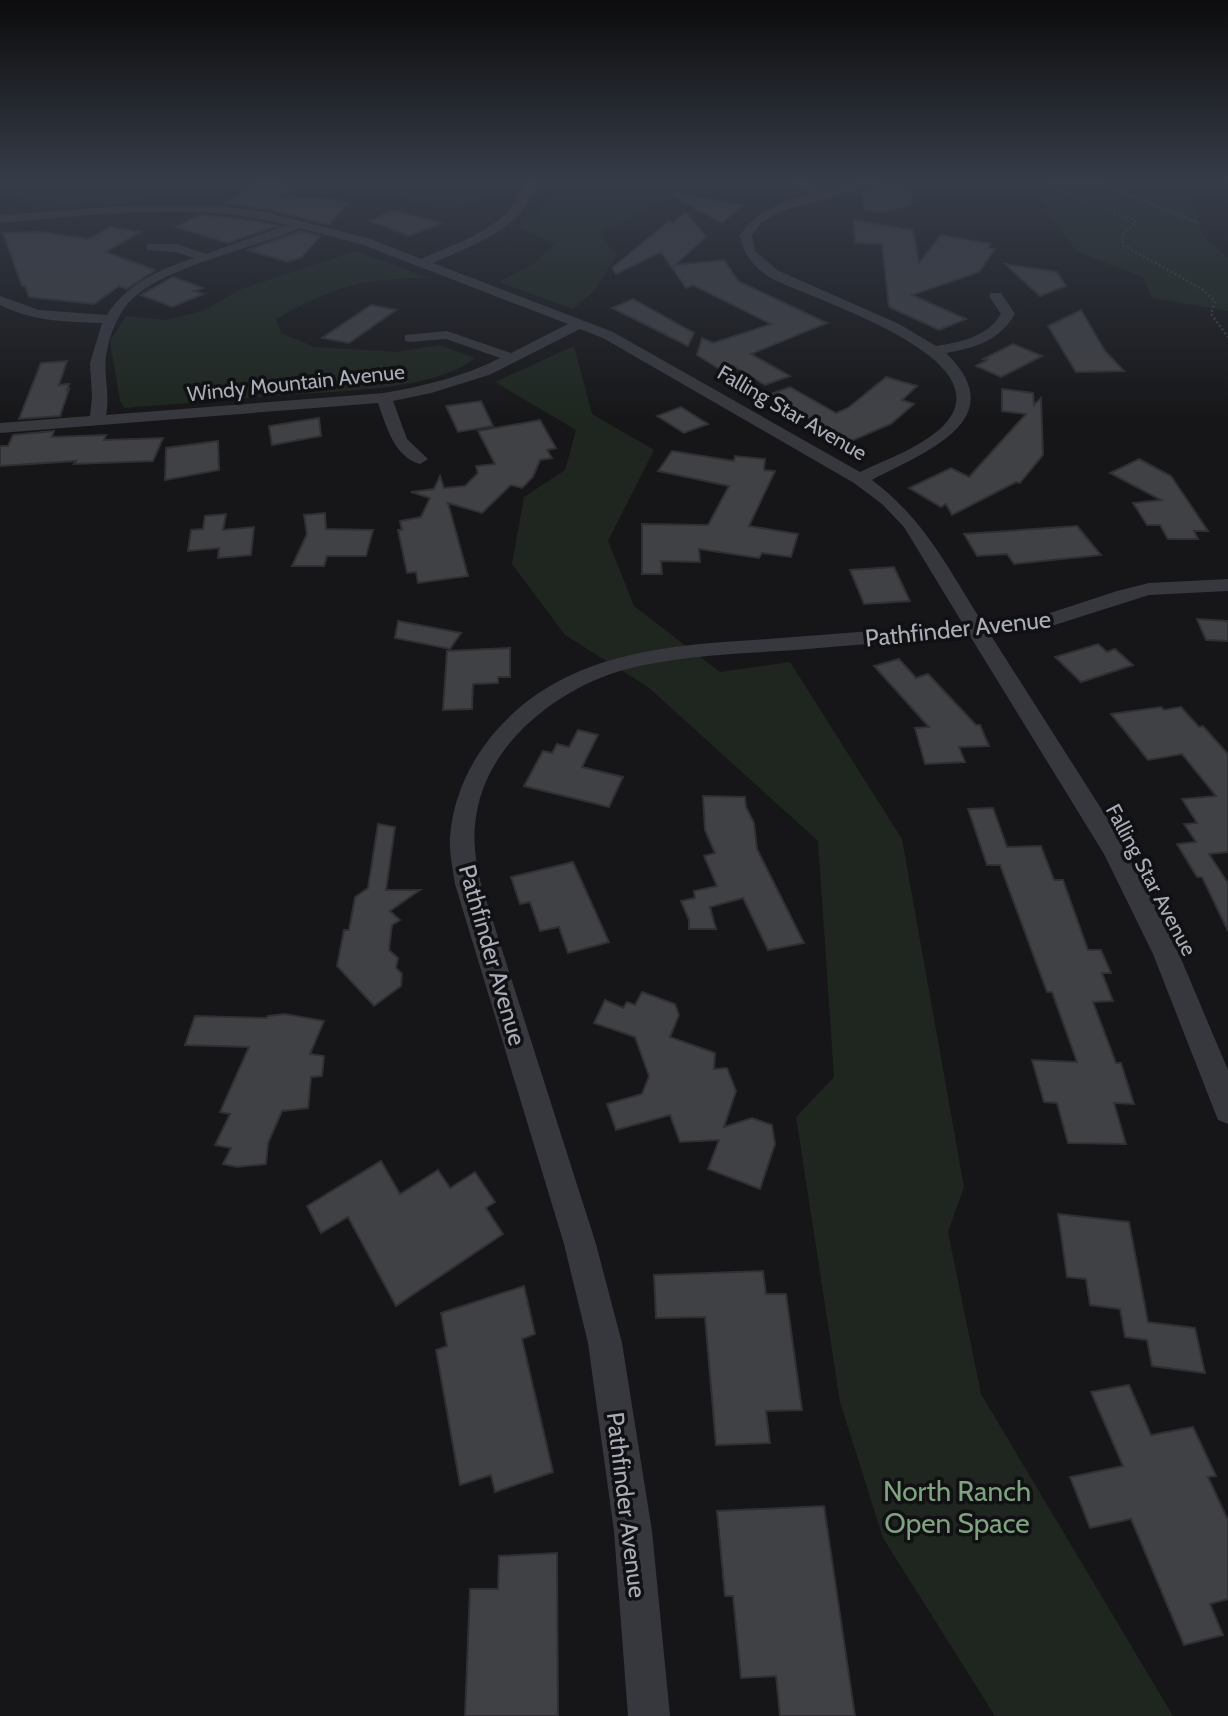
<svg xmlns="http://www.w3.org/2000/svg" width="1228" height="1716" viewBox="0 0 1228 1716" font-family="Cabin,sans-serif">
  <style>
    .green { fill: #1e261f }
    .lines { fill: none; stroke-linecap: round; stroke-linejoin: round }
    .stream { stroke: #2c353c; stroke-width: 3.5 }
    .building { fill: #404145; stroke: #303034; stroke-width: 2 }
    .path { stroke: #3d3f44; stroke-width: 2.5; stroke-dasharray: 2 2.5; stroke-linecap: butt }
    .street { fill: #37383d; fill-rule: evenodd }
    .labels { text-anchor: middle; stroke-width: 7; stroke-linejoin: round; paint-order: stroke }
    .far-street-label { font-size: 21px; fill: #a8adb8; stroke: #111113 }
    .street-label { font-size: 24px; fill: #a8adb8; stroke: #111113 }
    .near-park-label { font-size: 28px; fill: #7fa381; stroke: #111113 }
  </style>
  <rect width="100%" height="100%" fill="#161618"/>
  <g class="green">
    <polygon points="0,182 192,182 129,203 35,209 17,197 0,190"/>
    <path d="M 327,182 L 484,184 L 486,194 C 447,226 408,196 366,187 C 353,185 339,187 327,182 Z"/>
    <polygon points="550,182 635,182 642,186 675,182 713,182 695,194 655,203 598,234 617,255 594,291 573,309 499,282 533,264 555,244 518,228 543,209"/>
    <polygon points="1026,182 1178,182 1176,183 1192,198 1203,235 1228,258 1228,311 1152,298 1143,277 1077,252"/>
    <path d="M 356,251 L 429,278 C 361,279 336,285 276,319 L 281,333 L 314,347 L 397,352 L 439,345 L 475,358 C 435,391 336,391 284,395 C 231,400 178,404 124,408 L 120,401 L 110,341 L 126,316 L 166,320 L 203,311 L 241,289 Z"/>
    <polygon points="574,346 592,414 654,450 608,541 634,606 720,672 790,662 902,839 964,1187 948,1232 981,1394 1173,1716 995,1716 883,1538 840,1402 796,1117 834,1077 818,841 648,687 565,635 512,564 524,497 565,470 576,430 495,382"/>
  </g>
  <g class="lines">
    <polyline class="stream" points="1069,182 1108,186 1196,222"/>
  </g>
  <g class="building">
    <polygon points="265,182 296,188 281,196 340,200 338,202 348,203 329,225 267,209 224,203"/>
    <polygon points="899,185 912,192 912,205 881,212 865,210 862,192"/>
    <polygon points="673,193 743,205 722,223 673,196"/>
    <polygon points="392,211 395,211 442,223 409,236 370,221"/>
    <polygon points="686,212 706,237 675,265 724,260 738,281 827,323 751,354 790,376 765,385 733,366 721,370 697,355 702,338 713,343 771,324 693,285 686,288 661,252 616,274 612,268 668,222 673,223"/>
    <polygon points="200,215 251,220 277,226 228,243 176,227"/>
    <polygon points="854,220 913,230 919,263 941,235 990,244 988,248 995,249 979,272 912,295 966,319 939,330 889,307 882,244 855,243"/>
    <polygon points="110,227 140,232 106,252 155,270 127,289 119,286 94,304 29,297 25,286 22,286 3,233 40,232 89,239"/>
    <polygon points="300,231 320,236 302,257 288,262 248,250"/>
    <polygon points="1005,264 1057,272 1066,286 1040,296"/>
    <polygon points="173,277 203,288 194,291 203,294 172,307 141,295"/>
    <polygon points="633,299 694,333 688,346 612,308"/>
    <polygon points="371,305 396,310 349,343 322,338"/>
    <polygon points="1081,310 1105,351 1124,371 1076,372 1048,326"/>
    <polygon points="1013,344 1042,356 1001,377 976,366 987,360 983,359"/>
    <polygon points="67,361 59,385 69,384 67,390 69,389 60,416 19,419 41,363"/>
    <polygon points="886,377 917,386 902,400 914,404 891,424 849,442 768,395 790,387 836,413 848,408"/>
    <polygon points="1002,389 1033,393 1034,405 1041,398 1043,455 1020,483 1016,482 952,515 946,504 941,507 909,488 951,468 969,477 1026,414 1002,411"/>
    <polygon points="481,401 493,426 458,432 446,406"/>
    <polygon points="681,407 708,424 684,433 657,416"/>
    <polygon points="319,418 321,436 272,445 269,426"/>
    <polygon points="540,420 556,448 547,450 552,458 540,460 533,477 522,488 511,485 482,513 448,503 468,576 418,583 416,572 407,573 398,530 402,530 400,521 421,517 430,498 411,492 434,489 440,476 444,488 465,486 478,473 476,466 495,464 478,431"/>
    <polygon points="54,431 52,437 106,435 104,440 163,438 153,461 74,464 76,461 0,466 0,446 8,446 13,435"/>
    <polygon points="218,441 219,470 165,480 166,448"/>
    <polygon points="672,451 734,461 735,456 765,459 764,470 775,471 749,526 798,534 791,557 762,553 759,558 699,549 700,562 661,561 662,574 642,574 642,524 708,525 729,486 658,471"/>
    <polygon points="1139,459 1171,476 1208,531 1194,531 1198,539 1168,539 1160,525 1147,525 1133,503 1161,500 1110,473"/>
    <polygon points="325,513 326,529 373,530 366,556 327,556 324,566 292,566 307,534 304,515"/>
    <polygon points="226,514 223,530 254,527 251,555 218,558 219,548 188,551 191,530 203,529 205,516"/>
    <polygon points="1077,526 1101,555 1014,564 1007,554 977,556 964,534"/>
    <polygon points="894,567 910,601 864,604 850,570"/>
    <polygon points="1197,619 1228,621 1228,641 1206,640"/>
    <polygon points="398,621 461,633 450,649 395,638"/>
    <polygon points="1098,644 1107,652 1115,649 1133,665 1081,682 1055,657"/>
    <polygon points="510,648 510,677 498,677 498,683 473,684 472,709 443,710 447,651"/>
    <polygon points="899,659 916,678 928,674 976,725 980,725 989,746 959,747 965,762 925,764 915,728 929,727 874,666"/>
    <polygon points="1161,707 1164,710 1181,707 1199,727 1203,726 1228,754 1228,852 1209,854 1228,883 1228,931 1202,877 1197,877 1177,844 1196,842 1184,824 1197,823 1182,799 1216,796 1182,754 1148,760 1111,714"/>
    <polygon points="578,730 598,735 582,767 623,777 609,807 524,786 543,751 552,753 557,744 569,747"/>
    <polygon points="703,796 745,797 746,807 754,823 757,849 804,943 768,950 743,898 710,907 716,929 689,929 689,920 681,901 695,898 694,891 717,886 704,856 715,853 705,830"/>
    <polygon points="993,808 1007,847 1041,846 1054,880 1063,880 1088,950 1101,950 1111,973 1102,973 1113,1001 1093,1002 1116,1063 1121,1063 1134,1104 1114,1103 1126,1144 1068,1143 1057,1103 1044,1102 1032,1060 1077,1062 1052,992 1047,992 1000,865 987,865 968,809"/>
    <polygon points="378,824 395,827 386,890 420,890 390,911 400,920 392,925 389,950 398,958 396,968 402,974 401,986 374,1006 337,966 344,930 349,930 355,897 368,888"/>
    <polygon points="573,862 609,942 568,953 559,927 540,931 530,902 520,904 511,877"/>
    <polygon points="642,992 675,1004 679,1015 670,1037 715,1053 714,1069 727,1068 736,1091 724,1127 752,1118 772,1125 775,1144 760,1189 708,1169 719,1140 680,1142 670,1115 616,1130 607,1104 642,1094 649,1076 635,1037 594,1023 605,1000 623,1008 627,1002 635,1005"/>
    <polygon points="285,1014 324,1021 310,1054 324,1056 322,1076 311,1077 308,1108 282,1111 268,1143 266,1164 237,1167 223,1164 231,1148 215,1145 230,1114 220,1112 249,1047 185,1045 195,1016 267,1018 268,1016"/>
    <polygon points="381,1161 400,1194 438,1170 450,1188 475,1172 495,1202 486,1208 503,1234 396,1306 348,1217 321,1233 307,1206"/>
    <polygon points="1058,1214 1129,1222 1148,1322 1195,1328 1205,1373 1152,1366 1147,1340 1125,1337 1120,1309 1090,1305 1086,1279 1067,1277"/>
    <polygon points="763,1271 766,1294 786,1294 802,1410 766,1411 770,1443 716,1445 705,1317 656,1318 654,1275"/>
    <polygon points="524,1286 535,1334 522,1339 553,1472 495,1492 491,1475 460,1485 436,1350 447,1346 441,1313"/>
    <polygon points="1129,1385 1151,1435 1193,1427 1216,1476 1208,1477 1228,1520 1228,1599 1210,1604 1223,1635 1184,1645 1131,1519 1090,1528 1070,1477 1123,1466 1091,1392"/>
    <polygon points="824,1506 855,1716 780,1716 776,1676 741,1678 733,1596 725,1596 717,1511"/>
    <polygon points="557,1553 558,1716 465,1716 470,1589 498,1589 499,1556"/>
  </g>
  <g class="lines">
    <polyline class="path" points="1083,182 1047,186 1132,219 1136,223 1122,235 1123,245 1202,289 1215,301 1211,314 1228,337"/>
    <path class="street" d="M 525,182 L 537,182 C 525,229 472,245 433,263 L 613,332 L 860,472 C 887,459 917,449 940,429 C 1016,359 808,299 769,277 C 753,267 743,253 740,235 C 758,210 783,201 812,194 L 790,182 L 805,182 L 824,191 L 865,182 L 885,182 L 782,211 L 761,223 L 752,235 L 755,251 L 777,270 L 899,324 L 936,346 C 961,342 987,337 1001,314 L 989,296 L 991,293 L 1001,293 L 1015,314 C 999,341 975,348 946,353 C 1015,420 923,453 872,480 C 924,519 948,568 982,622 L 1041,616 L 1117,591 L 1149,583 L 1228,579 L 1228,591 L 1149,595 L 1042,629 L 990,634 L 1123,843 L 1179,954 L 1228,1070 L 1228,1124 L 1218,1120 L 1153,954 L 1104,854 L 970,636 C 912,640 854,645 796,650 C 738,654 679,655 623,670 C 558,689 490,741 477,811 C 472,836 475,859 481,884 L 596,1244 L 622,1343 L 652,1531 L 670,1716 L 628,1716 L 614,1531 L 588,1343 L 564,1244 L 455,884 C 453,869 449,853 450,837 C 456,758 517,693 590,667 C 647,646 708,643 768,639 C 833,634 898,629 963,624 L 904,527 L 882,504 L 854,483 L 603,338 L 580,329 L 489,375 L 431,393 L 393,401 L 407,439 L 428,459 L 420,464 C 394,457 386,425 378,403 L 0,433 L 0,423 L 90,416 L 92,397 L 90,363 L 102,323 C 67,322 31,321 0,305 L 0,296 L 39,310 L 107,315 C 126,284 160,269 194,258 L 175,252 L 147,250 L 147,244 L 176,244 L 206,254 L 287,225 C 193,201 96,215 0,223 L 0,215 L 141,205 L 217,205 L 266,212 L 371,239 L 421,259 C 459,242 514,226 525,182 ZM 300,228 L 363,245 L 568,324 L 511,353 L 447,331 L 405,335 L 405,341 L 410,342 L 446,339 L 500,358 C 463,377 424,386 384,393 L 106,415 C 111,392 101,370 108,346 C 111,332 117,319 125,307 C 155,267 253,250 300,228 Z"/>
  </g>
  <linearGradient id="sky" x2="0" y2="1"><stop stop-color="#0c0c0d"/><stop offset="0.43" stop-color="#363c48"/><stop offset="1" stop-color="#363c48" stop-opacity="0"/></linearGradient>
  <rect width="1228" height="422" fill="url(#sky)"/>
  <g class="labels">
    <g class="far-street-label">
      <text transform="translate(296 383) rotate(-6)" y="7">Windy Mountain Avenue</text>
      <text transform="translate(792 413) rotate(30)" y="7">Falling Star Avenue</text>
      <text transform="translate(1151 880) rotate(62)" y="7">Falling Star Avenue</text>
    </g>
    <g class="street-label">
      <text transform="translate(958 629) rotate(-6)" y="8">Pathfinder Avenue</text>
      <text transform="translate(492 955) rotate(74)" y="8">Pathfinder Avenue</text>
      <text transform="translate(626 1505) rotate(83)" y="8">Pathfinder Avenue</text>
    </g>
    <g class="near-park-label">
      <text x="957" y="1501">North Ranch<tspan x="957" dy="32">Open Space</tspan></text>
    </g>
  </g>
</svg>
